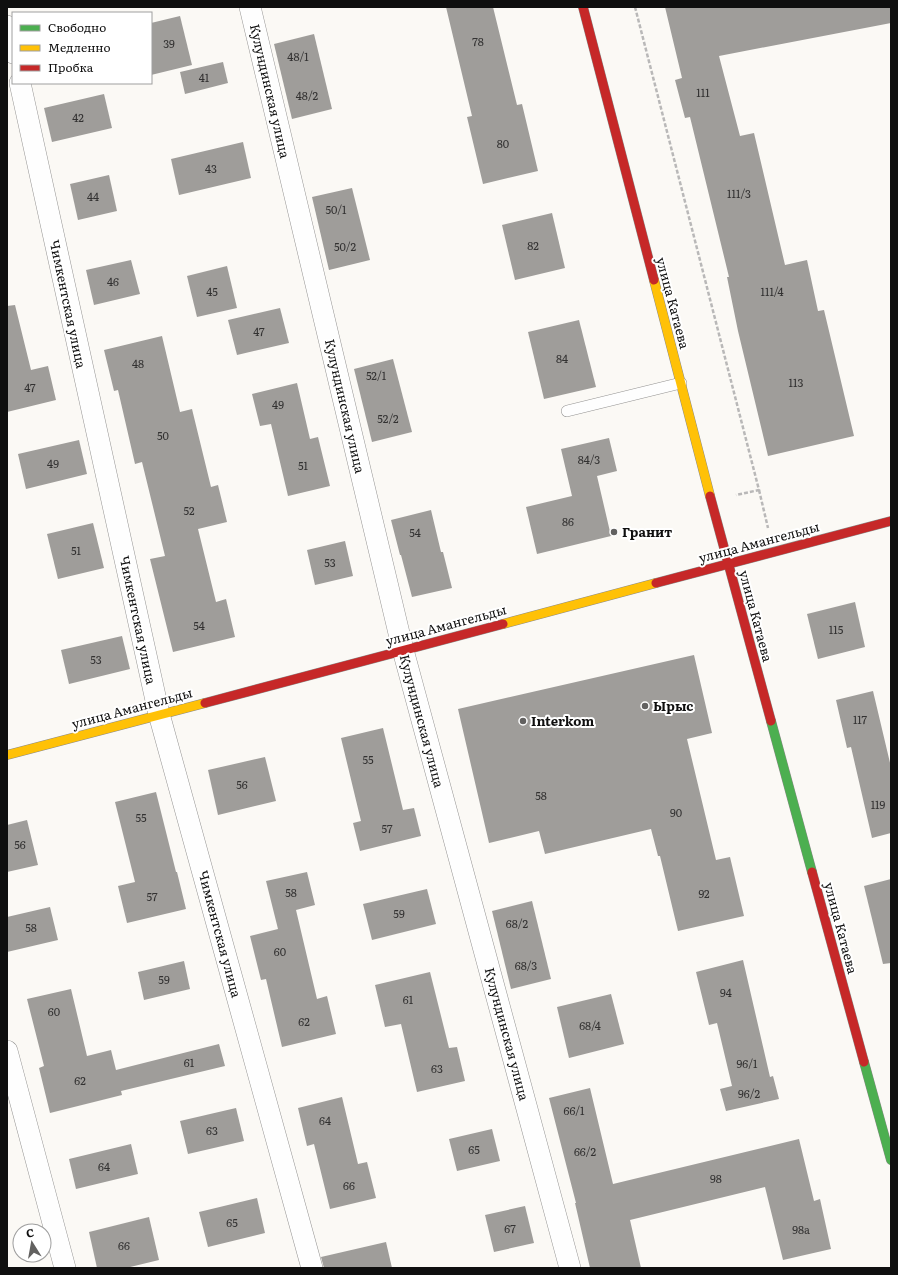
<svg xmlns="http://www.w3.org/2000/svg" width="898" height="1275" viewBox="0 0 898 1275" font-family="Literata,serif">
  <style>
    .building { fill: #9f9d9a }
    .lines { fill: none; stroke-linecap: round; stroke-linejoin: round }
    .lane-casing { stroke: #959493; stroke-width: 12 }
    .street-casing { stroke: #959493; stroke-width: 22 }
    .fast-casing { stroke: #8c8b89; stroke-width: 10 }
    .slow-casing { stroke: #8c8b89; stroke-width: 10 }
    .jam-casing { stroke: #8c8b89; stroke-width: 10 }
    .path { stroke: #b9b8b8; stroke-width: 2.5; stroke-dasharray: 4 2; stroke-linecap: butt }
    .lane { stroke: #fefefe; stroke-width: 11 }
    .street { stroke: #fefefe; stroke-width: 21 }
    .fast { stroke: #4caf50; stroke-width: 9 }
    .slow { stroke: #ffc107; stroke-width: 9 }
    .jam { stroke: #c62828; stroke-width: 9 }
    .poi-dot { fill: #626160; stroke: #fff; stroke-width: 1.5 }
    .labels { text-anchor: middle; stroke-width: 4; stroke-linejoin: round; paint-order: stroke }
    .number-label { font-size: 11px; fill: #333232 }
    .street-label { font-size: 13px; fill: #0f0f0f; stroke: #fff }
    .poi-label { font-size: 13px; font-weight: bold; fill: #0f0f0f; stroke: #fff; text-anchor: start }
  </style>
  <rect width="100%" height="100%" fill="#fbf9f5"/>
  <g class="building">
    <polygon points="446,7 493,7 517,105 522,104 538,171 483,184 467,117 472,116"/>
    <polygon points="665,7 891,7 891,23 719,56 740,136 754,133 785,265 807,260 818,311 824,310 854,436 768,456 738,331 727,277 729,277 690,117 685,118 675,80 682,78"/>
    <polygon points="180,16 192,65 151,75 151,23"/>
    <polygon points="314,34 332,109 292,119 274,44"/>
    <polygon points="223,62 228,83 185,94 180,72"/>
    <polygon points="104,94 112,128 52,142 44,108"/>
    <polygon points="243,142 251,178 179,195 171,159"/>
    <polygon points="109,175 117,211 78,220 70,184"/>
    <polygon points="352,188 370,260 329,270 312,197"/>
    <polygon points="552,213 565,268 515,280 502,225"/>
    <polygon points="131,260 140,294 94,305 86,270"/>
    <polygon points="227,266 237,308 197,317 187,276"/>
    <polygon points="15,305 31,370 48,366 56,400 7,412 7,306"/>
    <polygon points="280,308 289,343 237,355 228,320"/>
    <polygon points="579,320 596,387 544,399 528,332"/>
    <polygon points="162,336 180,412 192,409 211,487 218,485 227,522 198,529 216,602 226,599 235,637 173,652 150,559 165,556 142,462 135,464 118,390 114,391 104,350"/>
    <polygon points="393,359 412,432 372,442 354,369"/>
    <polygon points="297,383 310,439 318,437 330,486 288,496 271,424 260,426 252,394"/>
    <polygon points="609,438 617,471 597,476 611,536 537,554 526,507 572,496 561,449"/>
    <polygon points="79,440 87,474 26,489 18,454"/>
    <polygon points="431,510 441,552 443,552 452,588 412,597 401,555 400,555 391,520"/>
    <polygon points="93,523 104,568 58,579 47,534"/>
    <polygon points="345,541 353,576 315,585 307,550"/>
    <polygon points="855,602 865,647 818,659 807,614"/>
    <polygon points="122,636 130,669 69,684 61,650"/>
    <polygon points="694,655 712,733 687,739 716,860 730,857 744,916 678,931 660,856 658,856 651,829 545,854 539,831 489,843 458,709"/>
    <polygon points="873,691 891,767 891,833 872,838 851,747 847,748 836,700"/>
    <polygon points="383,728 403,810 414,808 421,836 360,851 353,823 361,821 341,738"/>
    <polygon points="265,757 276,801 218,815 208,770"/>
    <polygon points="156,792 176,872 177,872 186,909 127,923 118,886 135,882 115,802"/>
    <polygon points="27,820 38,865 7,872 7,825"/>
    <polygon points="307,872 315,905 296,910 317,999 327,996 336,1034 282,1047 266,979 261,980 250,936 278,929 266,881"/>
    <polygon points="891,879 891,963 883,964 864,886"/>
    <polygon points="427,889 436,924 372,940 363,904"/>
    <polygon points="532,901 551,979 511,989 492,911"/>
    <polygon points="50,907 58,940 7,952 7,917"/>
    <polygon points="743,960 770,1077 773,1076 779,1099 726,1111 720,1089 732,1086 717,1023 709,1025 696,972"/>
    <polygon points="184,961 190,989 144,1000 138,972"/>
    <polygon points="430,972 449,1048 457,1047 465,1081 417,1092 401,1024 385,1027 375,985"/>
    <polygon points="71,989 87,1056 111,1050 116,1070 219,1044 225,1066 121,1091 122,1095 50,1113 39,1068 44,1066 27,999"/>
    <polygon points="611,994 624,1044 569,1058 557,1007"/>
    <polygon points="590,1088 613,1184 799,1139 814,1201 820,1199 831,1249 783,1260 765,1187 630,1220 641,1268 590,1268 575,1203 576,1203 549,1098"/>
    <polygon points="342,1097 358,1164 367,1162 376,1198 330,1209 314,1144 307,1146 298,1108"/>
    <polygon points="236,1108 244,1141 188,1154 180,1121"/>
    <polygon points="492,1129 500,1161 457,1171 449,1139"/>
    <polygon points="131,1144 138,1174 76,1189 69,1159"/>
    <polygon points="257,1198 265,1233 208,1247 199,1212"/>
    <polygon points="525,1206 534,1243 494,1252 485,1215"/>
    <polygon points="149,1217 159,1260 126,1268 97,1268 89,1232"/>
    <polygon points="386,1242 392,1268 324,1268 321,1257"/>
  </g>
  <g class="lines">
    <defs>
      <polyline id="lane" points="567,411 681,383"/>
      <g id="street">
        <polyline points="250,7 403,650 570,1268"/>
        <polyline points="7,26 13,53"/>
        <polyline points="20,83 159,714 312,1268"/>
        <polyline points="7,1051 65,1268"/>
      </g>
      <g id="fast">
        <polyline points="771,721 812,872"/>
        <polyline points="864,1062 891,1160"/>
      </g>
      <g id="slow">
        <polyline points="654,280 710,496"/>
        <polyline points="503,624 656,583"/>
        <polyline points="7,755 205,703"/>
      </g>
      <g id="jam">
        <polyline points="583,7 654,280"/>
        <polyline points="710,496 771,721"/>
        <polyline points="656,583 891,521"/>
        <polyline points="205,703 503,624"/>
        <polyline points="812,872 864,1062"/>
      </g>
    </defs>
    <use href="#lane" class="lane-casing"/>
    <use href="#street" class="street-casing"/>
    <use href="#fast" class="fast-casing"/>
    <use href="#slow" class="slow-casing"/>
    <use href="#jam" class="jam-casing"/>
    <g class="path">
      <polyline points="635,7 759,490 736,495"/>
      <polyline points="759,490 768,528"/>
    </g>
    <use href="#lane" class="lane"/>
    <use href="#street" class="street"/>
    <use href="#fast" class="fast"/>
    <use href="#slow" class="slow"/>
    <use href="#jam" class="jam"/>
  </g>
  <g class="poi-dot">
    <circle cx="614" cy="532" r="4"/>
    <circle cx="645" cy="706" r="4"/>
    <circle cx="523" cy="721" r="4"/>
  </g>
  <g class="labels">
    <g class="number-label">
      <text x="478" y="46">78</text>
      <text x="169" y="48">39</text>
      <text x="298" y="61">48/1</text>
      <text x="204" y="82">41</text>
      <text x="703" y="97">111</text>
      <text x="307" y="100">48/2</text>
      <text x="78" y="122">42</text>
      <text x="503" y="148">80</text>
      <text x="211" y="173">43</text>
      <text x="739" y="198">111/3</text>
      <text x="93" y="201">44</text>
      <text x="336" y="214">50/1</text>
      <text x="533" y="250">82</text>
      <text x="345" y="251">50/2</text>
      <text x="113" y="286">46</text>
      <text x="212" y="296">45</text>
      <text x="772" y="296">111/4</text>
      <text x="259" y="336">47</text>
      <text x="562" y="363">84</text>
      <text x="138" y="368">48</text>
      <text x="376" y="380">52/1</text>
      <text x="796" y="387">113</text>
      <text x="30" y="392">47</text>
      <text x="278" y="409">49</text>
      <text x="388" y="423">52/2</text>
      <text x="163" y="440">50</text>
      <text x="589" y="464">84/3</text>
      <text x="53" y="468">49</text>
      <text x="303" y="470">51</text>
      <text x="189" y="515">52</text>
      <text x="568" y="526">86</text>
      <text x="415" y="537">54</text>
      <text x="76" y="555">51</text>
      <text x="330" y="567">53</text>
      <text x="199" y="630">54</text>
      <text x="836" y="634">115</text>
      <text x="96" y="664">53</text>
      <text x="860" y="724">117</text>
      <text x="368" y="764">55</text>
      <text x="242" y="789">56</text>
      <text x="541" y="800">58</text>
      <text x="878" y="809">119</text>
      <text x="676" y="817">90</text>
      <text x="141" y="822">55</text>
      <text x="387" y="833">57</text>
      <text x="20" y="849">56</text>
      <text x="291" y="897">58</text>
      <text x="704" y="898">92</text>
      <text x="152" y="901">57</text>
      <text x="399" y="918">59</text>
      <text x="517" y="928">68/2</text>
      <text x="31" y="932">58</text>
      <text x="280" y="956">60</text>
      <text x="526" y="970">68/3</text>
      <text x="164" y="984">59</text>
      <text x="726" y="997">94</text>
      <text x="408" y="1004">61</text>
      <text x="54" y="1016">60</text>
      <text x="304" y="1026">62</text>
      <text x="590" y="1030">68/4</text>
      <text x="189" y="1067">61</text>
      <text x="747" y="1068">96/1</text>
      <text x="437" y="1073">63</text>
      <text x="80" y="1085">62</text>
      <text x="749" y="1098">96/2</text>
      <text x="574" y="1115">66/1</text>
      <text x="325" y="1125">64</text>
      <text x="212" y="1135">63</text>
      <text x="474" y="1154">65</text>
      <text x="585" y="1156">66/2</text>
      <text x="104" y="1171">64</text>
      <text x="716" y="1183">98</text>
      <text x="349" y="1190">66</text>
      <text x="232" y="1227">65</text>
      <text x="510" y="1233">67</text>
      <text x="801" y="1234">98а</text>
      <text x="124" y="1250">66</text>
    </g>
    <g class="street-label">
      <text transform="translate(270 91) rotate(77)" y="5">Кулундинская улица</text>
      <text transform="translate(673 303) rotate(75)" y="5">улица Катаева</text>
      <text transform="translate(68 304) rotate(78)" y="5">Чимкентская улица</text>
      <text transform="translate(345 406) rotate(77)" y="5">Кулундинская улица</text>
      <text transform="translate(759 542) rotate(-15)" y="5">улица Амангельды</text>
      <text transform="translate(756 616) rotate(75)" y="5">улица Катаева</text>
      <text transform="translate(138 620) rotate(78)" y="5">Чимкентская улица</text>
      <text transform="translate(446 625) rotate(-15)" y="5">улица Амангельды</text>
      <text transform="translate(132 708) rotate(-15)" y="5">улица Амангельды</text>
      <text transform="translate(422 721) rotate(75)" y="5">Кулундинская улица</text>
      <text transform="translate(841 928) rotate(75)" y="5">улица Катаева</text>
      <text transform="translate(220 934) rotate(75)" y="5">Чимкентская улица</text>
      <text transform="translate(507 1034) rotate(75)" y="5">Кулундинская улица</text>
    </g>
    <g class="poi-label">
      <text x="622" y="537">Гранит</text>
      <text x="653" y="711">Ырыс</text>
      <text x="531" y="726">Interkom</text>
    </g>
  </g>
  <rect width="898" height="1275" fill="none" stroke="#0f0f0f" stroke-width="16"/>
  <rect x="12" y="12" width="140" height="72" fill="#ffffff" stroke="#9f9f9f"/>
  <rect x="20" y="25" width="20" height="6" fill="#4caf50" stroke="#9f9f9f"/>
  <text x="48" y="32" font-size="12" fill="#0f0f0f">Свободно</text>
  <rect x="20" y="45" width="20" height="6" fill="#ffc107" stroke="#9f9f9f"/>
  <text x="48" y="52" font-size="12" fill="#0f0f0f">Медленно</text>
  <rect x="20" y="65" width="20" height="6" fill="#c62828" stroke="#9f9f9f"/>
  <text x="48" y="72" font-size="12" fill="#0f0f0f">Пробка</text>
  <g transform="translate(32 1243) rotate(349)"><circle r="19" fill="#ffffff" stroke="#9f9f9f"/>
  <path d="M0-3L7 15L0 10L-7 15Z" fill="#626160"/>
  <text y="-6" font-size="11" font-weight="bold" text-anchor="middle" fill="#0f0f0f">С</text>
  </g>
</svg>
